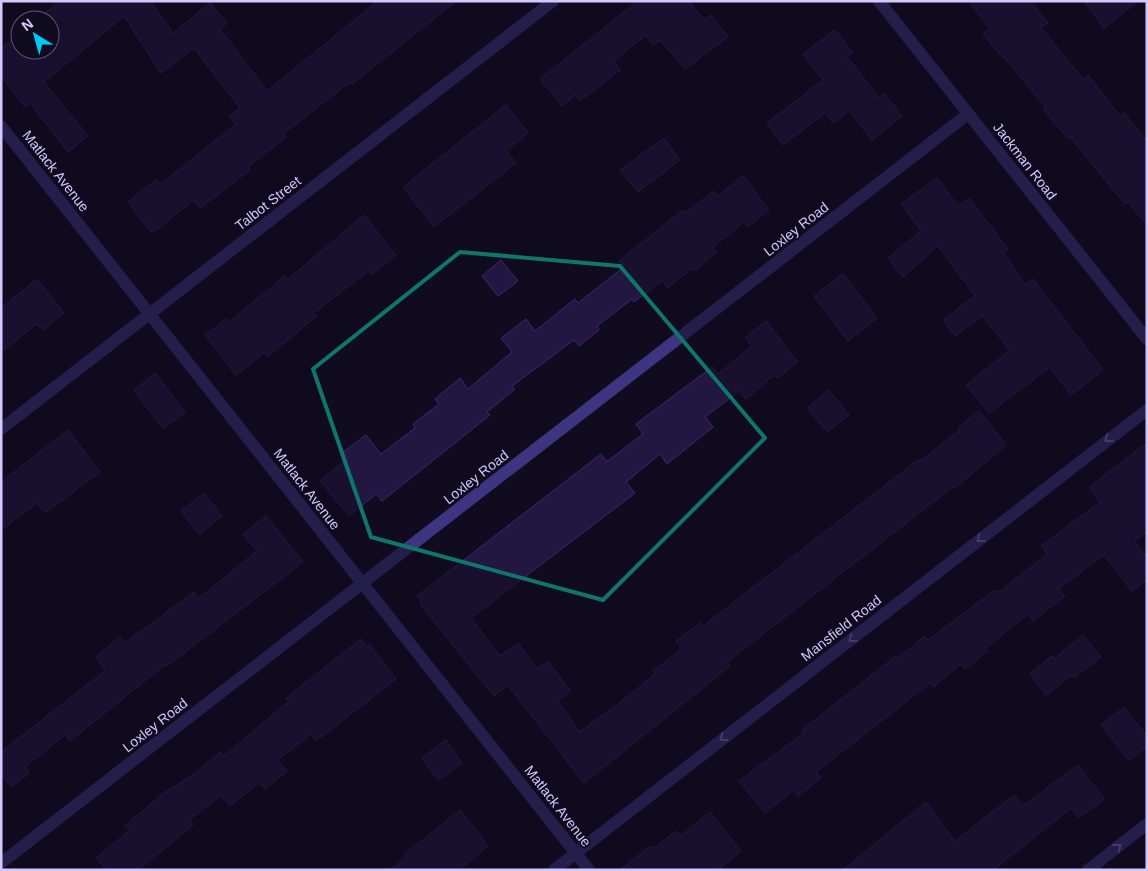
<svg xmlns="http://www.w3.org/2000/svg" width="1148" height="871" viewBox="0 0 1148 871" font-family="Helvetica,sans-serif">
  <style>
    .building { fill: #221741; stroke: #3b286d }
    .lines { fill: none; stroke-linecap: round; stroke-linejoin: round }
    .minor { stroke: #3d3580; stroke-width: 12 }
    .oneway { stroke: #8078b9 }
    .marked { fill: none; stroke: #0f766e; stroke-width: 4; stroke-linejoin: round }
    .labels { text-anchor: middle; stroke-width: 4; stroke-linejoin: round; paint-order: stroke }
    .street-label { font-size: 14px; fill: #d3c9ff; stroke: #100b1f }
  </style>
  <rect width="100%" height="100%" fill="#100b1f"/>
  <g class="building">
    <polygon points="60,1 150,1 173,33 210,3 227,23 220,29 267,91 378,1 456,1 352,84 350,82 283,134 286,137 248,167 250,170 200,208 194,200 152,233 128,202 157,179 161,184 236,124 229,116 240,108 194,48 161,73 124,16 44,82 88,136 68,152 30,103 25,107 1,76 1,48 20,34 20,50 50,50 50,20 37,20"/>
    <polygon points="638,1 689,1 704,20 711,15 728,37 685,69 660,40 653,45 646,35 613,61 620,70 580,101 575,95 562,106 540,79"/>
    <polygon points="968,1 1030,1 1048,23 1041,28 1083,79 1088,75 1120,116 1124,113 1147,141 1147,225 1128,202 1125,204 1070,137 1068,139 1044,110 1046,108 1004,57 1003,58 983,34 990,28"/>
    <polygon points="1084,1 1138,1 1104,28"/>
    <polygon points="835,30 853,53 847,57 879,97 884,93 902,116 872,140 849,110 833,123 825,113 783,145 767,123 823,80 803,54"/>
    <polygon points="506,105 528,133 506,151 516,163 434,227 403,187"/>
    <polygon points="664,138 680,160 638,192 620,170"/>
    <polygon points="743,176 769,210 748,227 744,222 713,247 717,252 694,271 692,269 667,288 662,281 634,302 632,299 597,326 599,330 579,346 574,340 512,386 515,389 487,412 490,415 382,501 376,494 349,516 320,481 348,458 343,452 366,435 381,454 415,428 413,424 439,404 435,399 460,378 468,389 512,352 501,338 526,319 535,331 575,299 578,303 624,267 619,261 683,210 685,213 714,191 718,196"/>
    <polygon points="937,178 958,206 969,198 1008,249 1003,253 1026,285 1033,279 1103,370 1071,395 1050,367 989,413 966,385 1010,350 982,316 955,336 943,320 975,296 938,246 903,277 888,258 921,231 901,204"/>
    <polygon points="364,215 396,255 371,275 368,271 314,313 317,316 267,357 264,353 236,375 205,335 226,319 229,322 285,276 288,279"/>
    <polygon points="501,260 518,281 498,296 482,276"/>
    <polygon points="843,273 877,318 848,341 814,296"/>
    <polygon points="37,279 64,313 43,330 37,324 1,352 1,308"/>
    <polygon points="766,321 798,362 777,378 774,375 746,399 739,391 705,417 713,427 667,464 660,454 626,482 635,493 471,618 500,656 518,643 537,669 548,661 570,691 557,701 580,732 627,697 655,674 653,671 682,649 676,641 700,623 703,626 918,460 919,462 960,430 958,428 979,411 1006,445 955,488 954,486 727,662 730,666 584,783 508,685 494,696 420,604 422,603 417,596 601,454 606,461 609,460 643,434 636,424 712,367 718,374 752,346 745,338"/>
    <polygon points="155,373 185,412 163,429 134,390"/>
    <polygon points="829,390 849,415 827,432 807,408"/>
    <polygon points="68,430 100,472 45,513 37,503 1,530 1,482"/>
    <polygon points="1147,443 1147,532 1134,541 1147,557 1147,580 1132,591 1104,555 1058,589 1065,596 1033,621 1028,614 986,648 988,651 965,669 961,664 933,687 930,683 816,772 821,778 798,796 793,790 765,813 739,781 804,733 802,730 896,656 898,658 925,636 928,640 995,590 998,593 1047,554 1041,546 1100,502 1089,487"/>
    <polygon points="204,493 222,516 199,534 181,511"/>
    <polygon points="266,516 303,562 167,666 166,664 70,741 65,735 25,767 29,773 11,787 1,773 1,752 106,670 96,657 120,637 125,643 194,592 199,598 257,551 243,534"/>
    <polygon points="1083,635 1101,657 1074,678 1072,675 1046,695 1030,673 1052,656 1054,659"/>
    <polygon points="361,639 367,647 370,645 396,679 316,741 311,734 278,760 287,771 265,789 259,783 230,806 221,795 189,820 193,825 138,870 106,870 96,858 129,831 124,826 164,793 194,774 221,752 224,756 289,701 286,698"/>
    <polygon points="1124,707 1147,736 1147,746 1129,760 1101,725"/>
    <polygon points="446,740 462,763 438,780 422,758"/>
    <polygon points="1078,765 1104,799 1079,818 1071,808 993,870 843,870 926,802 955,841 1014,795 1023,806"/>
    <polygon points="460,810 488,846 459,870 390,870 406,857 405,854"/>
    <polygon points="710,812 741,851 717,870 620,870 650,846 653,849 676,831 680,836"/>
  </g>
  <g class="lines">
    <g class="minor">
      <polyline points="879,1 1147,339"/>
      <polyline points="1,126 589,870"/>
      <polyline points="1,429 553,1"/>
      <polyline points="1,863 968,114"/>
      <polyline points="554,870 1147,410"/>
      <polyline points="1088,870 1147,824"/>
    </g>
  </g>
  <defs><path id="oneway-chevron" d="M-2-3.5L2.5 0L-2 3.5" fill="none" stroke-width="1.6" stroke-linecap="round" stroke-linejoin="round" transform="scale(1.25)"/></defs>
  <g class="oneway">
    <use href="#oneway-chevron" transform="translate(1108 439) rotate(142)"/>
    <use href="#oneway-chevron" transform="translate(980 539) rotate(142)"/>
    <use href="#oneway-chevron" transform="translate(852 639) rotate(142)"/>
    <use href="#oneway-chevron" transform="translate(723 738) rotate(142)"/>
    <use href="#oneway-chevron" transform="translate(1118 847) rotate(-38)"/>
  </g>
  <path d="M0 0H1148V871H0ZM 460,252 L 620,266 L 765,438 L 603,600 L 371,537 L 313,369 Z" fill="#100b1f" fill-opacity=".55" fill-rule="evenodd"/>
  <path class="marked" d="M 460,252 L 620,266 L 765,438 L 603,600 L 371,537 L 313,369 Z"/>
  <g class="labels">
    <g class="street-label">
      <text transform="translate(1025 161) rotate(52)" y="5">Jackman Road</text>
      <text transform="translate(56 171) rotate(52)" y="5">Matlack Avenue</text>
      <text transform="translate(268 203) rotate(-38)" y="5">Talbot Street</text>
      <text transform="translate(796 229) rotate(-38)" y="5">Loxley Road</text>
      <text transform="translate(476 477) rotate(-38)" y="5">Loxley Road</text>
      <text transform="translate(307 489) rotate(52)" y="5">Matlack Avenue</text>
      <text transform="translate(841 628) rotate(-38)" y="5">Mansfield Road</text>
      <text transform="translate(155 725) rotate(-38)" y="5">Loxley Road</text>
      <text transform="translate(558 806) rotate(52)" y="5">Matlack Avenue</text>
    </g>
  </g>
  <rect width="1148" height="871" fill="none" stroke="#d3c9ff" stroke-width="5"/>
  <g transform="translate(35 35) rotate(323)"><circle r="24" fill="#100b1f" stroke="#5e5779"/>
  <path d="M0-4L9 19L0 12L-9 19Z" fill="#00caf4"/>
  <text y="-8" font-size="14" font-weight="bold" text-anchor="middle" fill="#d3c9ff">N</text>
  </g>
</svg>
